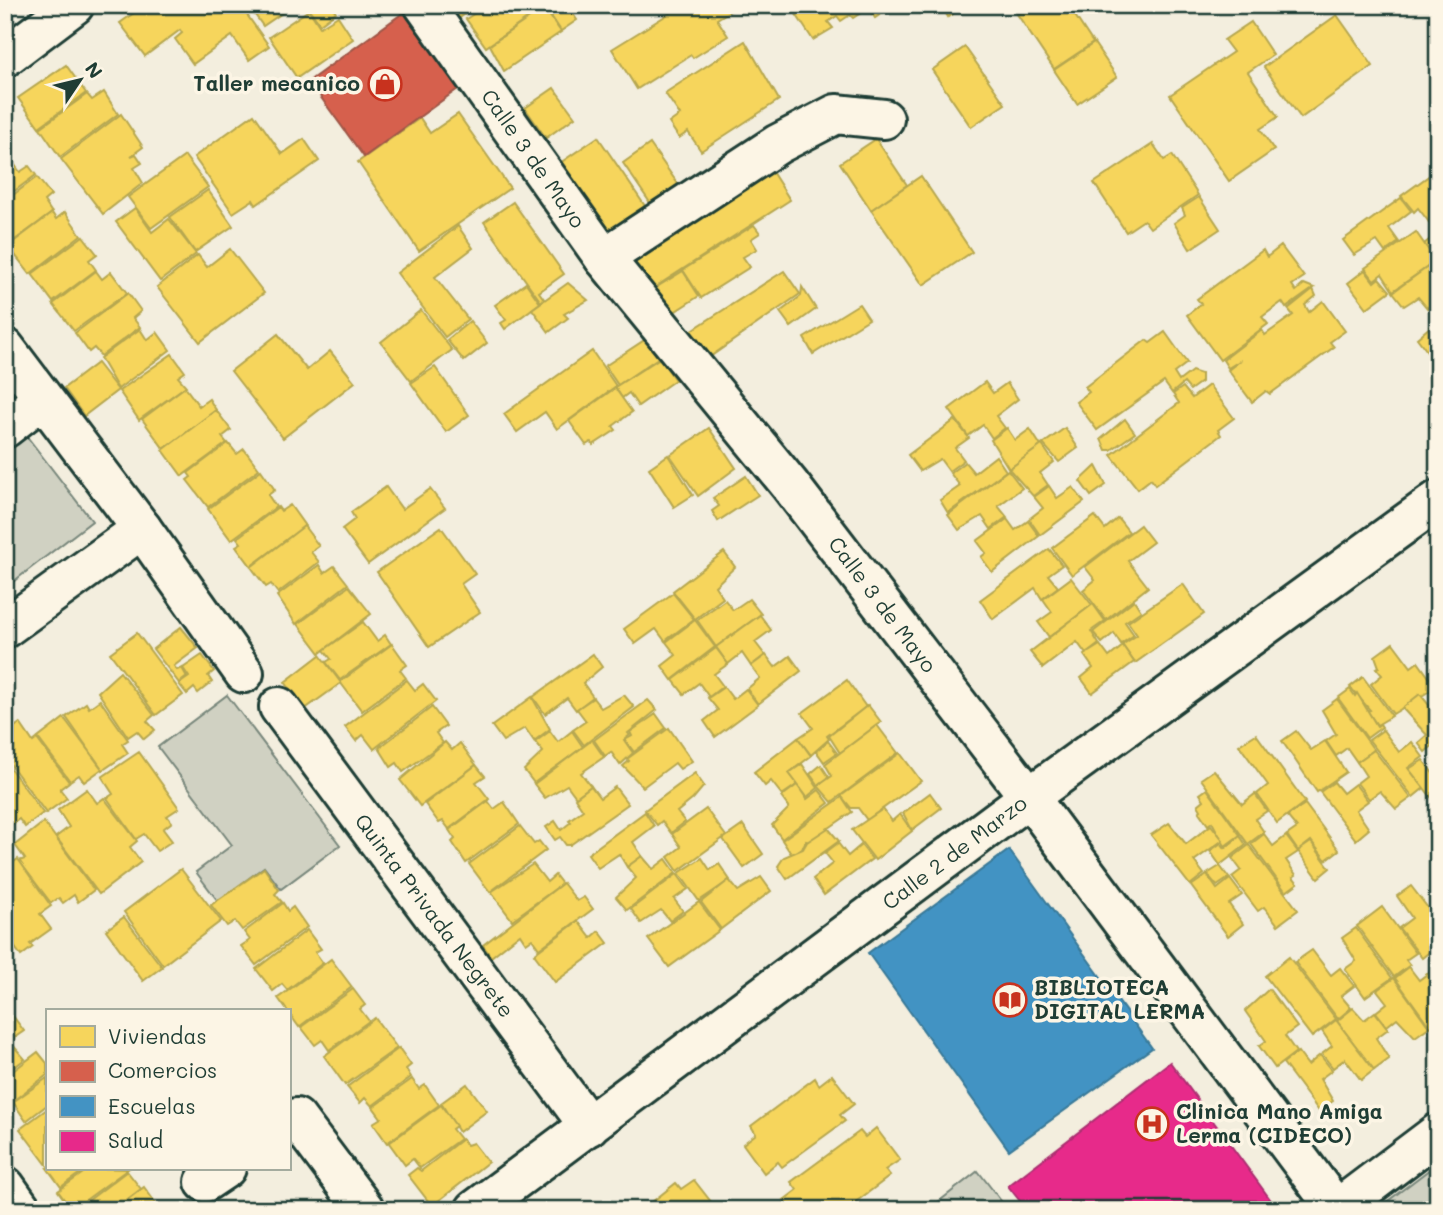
<svg xmlns="http://www.w3.org/2000/svg" width="1443" height="1215" viewBox="0 0 1443 1215" font-family="Mali,sans-serif">
  <style>
    .green { fill: #d0d1c2; stroke: #78877b; stroke-width: 2 }
    .homes { fill: #f6d55c; stroke: #b6a750; stroke-width: 2 }
    .shops { fill: #d6604d; stroke: #9f5646; stroke-width: 2 }
    .schools { fill: #4393c3; stroke: #387998; stroke-width: 2 }
    .health { fill: #e7298a; stroke: #ab2f70; stroke-width: 2 }
    .lines { fill: none; stroke-linecap: round; stroke-linejoin: round }
    .minor-casing { stroke: #1f3d34; stroke-width: 44 }
    .minor { stroke: #fcf5e5; stroke-width: 38 }
    .labels { text-anchor: middle; stroke-width: 7; stroke-linejoin: round; paint-order: stroke }
    .poi-label { font-size: 21px; font-weight: bold; fill: #1f3d34; stroke: #fcf5e5; text-anchor: start }
    .street-label { font-size: 21px; fill: #1f3d34; stroke: #fcf5e5 }
  </style>
  <rect width="100%" height="100%" fill="#f3eede"/>
  <filter id="ink" filterUnits="userSpaceOnUse"><feTurbulence type="fractalNoise" baseFrequency=".0143" numOctaves="2"/><feDisplacementMap in="SourceGraphic" scale="14" xChannelSelector="R" yChannelSelector="G"/><feConvolveMatrix kernelMatrix="1 2 1 2 8 2 1 2 1" color-interpolation-filters="sRGB"/></filter>
  <g filter="url(#ink)">
    <g class="green">
      <polygon points="22,430 92,521 5,588 5,443"/>
      <polygon points="227,695 340,845 281,889 264,867 218,901 196,872 232,845 158,747"/>
      <polygon points="1438,1163 1438,1210 1376,1210"/>
      <polygon points="978,1171 1008,1210 928,1210"/>
    </g>
    <g class="homes">
      <polygon points="5,5 22,5 5,18"/>
      <polygon points="145,5 240,5 269,46 249,60 232,36 193,64 175,39 182,33 180,30 145,56 120,23"/>
      <polygon points="248,5 294,5 263,26"/>
      <polygon points="306,5 331,5 336,12 320,24"/>
      <polygon points="447,5 477,5 457,20"/>
      <polygon points="487,5 567,5 577,20 561,31 545,7 486,47 466,19"/>
      <polygon points="683,5 740,5 717,19 728,36 693,58 691,55 637,89 612,49"/>
      <polygon points="790,5 865,5 867,9 853,18 850,15 841,21 837,16 828,22 833,28 813,40"/>
      <polygon points="866,5 894,5 875,18"/>
      <polygon points="941,5 966,5 948,17"/>
      <polygon points="1030,5 1068,5 1093,43 1054,69 1017,14"/>
      <polygon points="544,8 561,32 504,71 490,45"/>
      <polygon points="309,10 320,27 338,16 353,39 297,78 269,37"/>
      <polygon points="1337,15 1373,66 1301,118 1264,67"/>
      <polygon points="1251,22 1273,55 1248,72 1278,117 1260,129 1274,150 1229,181 1170,95 1233,52 1224,40"/>
      <polygon points="745,41 779,100 701,151 688,132 679,138 669,123 680,115 665,93"/>
      <polygon points="1094,43 1117,77 1077,104 1054,70"/>
      <polygon points="965,47 1005,104 971,127 932,70"/>
      <polygon points="66,65 86,93 39,127 18,98"/>
      <polygon points="554,88 575,117 546,138 525,108"/>
      <polygon points="104,92 118,114 60,157 40,128 87,94 92,100"/>
      <polygon points="121,114 143,147 131,156 136,154 142,163 134,168 143,183 103,214 61,159"/>
      <polygon points="254,114 282,154 304,139 319,161 256,205 253,200 233,213 194,157"/>
      <polygon points="458,114 510,188 419,251 358,162 420,118 430,133"/>
      <polygon points="598,137 647,209 609,235 560,163"/>
      <polygon points="876,139 907,185 871,210 840,163"/>
      <polygon points="650,144 678,184 651,204 623,163"/>
      <polygon points="1153,144 1164,160 1172,155 1198,195 1150,228 1144,220 1126,232 1094,183"/>
      <polygon points="6,153 20,172 29,166 36,175 5,198"/>
      <polygon points="185,156 208,187 151,228 128,197"/>
      <polygon points="769,167 790,200 649,291 632,264 651,252 648,246"/>
      <polygon points="1437,170 1438,195 1434,198 1438,202 1438,215 1429,222 1418,208 1414,212 1401,196"/>
      <polygon points="921,176 972,252 923,285 871,210"/>
      <polygon points="37,177 51,195 44,201 52,213 8,245 5,241 5,201"/>
      <polygon points="208,190 233,226 195,252 170,217"/>
      <polygon points="1199,197 1220,229 1190,249 1174,223 1185,215 1182,208"/>
      <polygon points="1401,198 1411,211 1389,228 1399,242 1385,252 1377,241 1354,255 1343,240"/>
      <polygon points="513,202 564,274 539,292 544,299 541,302 484,222"/>
      <polygon points="135,208 152,232 169,219 196,254 160,281 116,222"/>
      <polygon points="65,212 81,235 30,274 8,246 52,213 56,219"/>
      <polygon points="1438,216 1438,257 1435,259 1424,244 1437,234 1429,223"/>
      <polygon points="754,225 760,233 751,239 757,249 743,257 750,267 701,298 683,270"/>
      <polygon points="458,226 473,248 435,277 468,319 445,337 397,273"/>
      <polygon points="1416,232 1436,261 1393,291 1382,274 1374,280 1365,268"/>
      <polygon points="83,236 97,254 89,260 96,270 53,302 32,274"/>
      <polygon points="1281,246 1304,277 1292,285 1296,291 1304,284 1314,288 1286,308 1282,302 1262,317 1268,324 1220,360 1187,315 1201,304 1197,299 1263,250 1267,257"/>
      <polygon points="230,249 264,293 200,342 157,287 198,255 207,267"/>
      <polygon points="1436,261 1438,282 1433,285 1438,292 1438,300 1427,308 1418,297 1404,306 1393,292"/>
      <polygon points="1365,270 1374,282 1379,278 1390,291 1367,308 1348,283"/>
      <polygon points="96,271 102,279 111,272 127,293 74,331 53,304"/>
      <polygon points="683,271 699,296 668,316 652,290"/>
      <polygon points="784,271 800,294 704,361 686,334"/>
      <polygon points="526,283 540,303 505,329 501,323 506,320 495,305"/>
      <polygon points="568,283 588,300 564,314 568,318 549,332 532,309"/>
      <polygon points="802,287 816,309 791,327 780,312 801,296"/>
      <polygon points="1313,289 1316,296 1305,305 1309,312 1323,301 1345,331 1330,342 1334,347 1270,394 1266,391 1252,402 1228,370 1241,360 1228,368 1223,360 1262,330 1265,335 1293,315 1288,309"/>
      <polygon points="128,293 141,311 133,318 140,327 101,356 94,348 89,352 75,333"/>
      <polygon points="1438,302 1438,343 1427,351 1417,338 1437,321 1429,309"/>
      <polygon points="859,304 869,319 813,354 804,338"/>
      <polygon points="421,310 452,350 411,381 381,342"/>
      <polygon points="470,321 487,343 464,361 447,340"/>
      <polygon points="140,329 147,340 157,332 170,350 118,389 100,358"/>
      <polygon points="1165,332 1187,363 1174,373 1179,381 1192,371 1201,374 1201,382 1190,390 1184,383 1172,393 1164,382 1097,430 1076,402 1089,392 1085,387 1146,340 1150,343"/>
      <polygon points="278,334 307,370 330,351 355,382 283,438 231,371"/>
      <polygon points="646,339 658,358 618,385 605,366"/>
      <polygon points="1438,346 1438,365 1429,352"/>
      <polygon points="592,351 616,386 557,429 545,412 517,432 504,414"/>
      <polygon points="172,354 185,372 178,377 186,386 139,420 119,391"/>
      <polygon points="660,358 675,380 638,406 629,393 622,398 615,387"/>
      <polygon points="97,363 118,390 84,416 64,388"/>
      <polygon points="435,367 469,415 446,432 411,383"/>
      <polygon points="985,382 993,393 1007,383 1018,399 996,416 1005,428 992,438 983,425 968,436 949,409"/>
      <polygon points="1209,385 1234,418 1218,430 1221,435 1155,485 1151,479 1138,489 1111,455 1179,403 1173,394 1183,387 1192,398"/>
      <polygon points="185,387 199,406 209,399 216,410 164,449 142,419"/>
      <polygon points="615,388 632,412 613,426 616,430 593,445 591,442 586,445 569,421"/>
      <polygon points="216,410 231,430 222,437 227,443 182,476 163,450"/>
      <polygon points="1125,419 1135,433 1111,450 1106,450 1101,439"/>
      <polygon points="955,420 969,438 955,448 964,460 949,471 940,459 920,471 908,455"/>
      <polygon points="709,428 736,468 698,496 670,455"/>
      <polygon points="1007,428 1015,440 1030,429 1041,446 1009,469 991,440"/>
      <polygon points="1065,428 1078,448 1059,462 1043,444"/>
      <polygon points="228,443 237,454 244,449 259,469 208,507 187,480 191,477 188,473"/>
      <polygon points="1042,445 1054,462 1040,473 1048,485 1033,496 1009,469"/>
      <polygon points="668,455 693,495 674,507 649,468"/>
      <polygon points="996,456 1006,471 948,513 940,500 960,486 950,473 965,462 974,473"/>
      <polygon points="1096,466 1106,485 1091,496 1080,481"/>
      <polygon points="261,470 275,490 268,495 276,507 231,540 208,509"/>
      <polygon points="1008,470 1022,488 998,506 1007,517 991,529 982,516 959,530 948,515"/>
      <polygon points="746,476 758,495 718,521 712,511 719,506 713,498"/>
      <polygon points="1049,486 1057,498 1073,487 1084,502 1040,535 1029,519 1043,508 1034,497"/>
      <polygon points="386,487 402,509 430,489 445,508 368,564 342,529 355,519 351,512"/>
      <polygon points="290,505 305,526 251,566 236,546 241,543 237,538 278,507 281,511"/>
      <polygon points="1095,516 1105,529 1118,518 1129,532 1072,575 1052,548"/>
      <polygon points="1007,519 1015,530 1028,521 1039,536 992,572 981,557 986,553 977,541"/>
      <polygon points="1140,525 1153,542 1128,561 1148,587 1106,620 1083,590 1095,580 1085,567"/>
      <polygon points="304,526 319,546 311,552 319,562 278,593 271,584 266,587 251,567"/>
      <polygon points="441,527 475,574 461,584 480,612 429,647 377,572"/>
      <polygon points="1049,549 1062,565 1048,575 1058,587 1042,599 1035,588 993,619 980,600"/>
      <polygon points="724,552 735,567 715,586 723,598 695,619 673,591"/>
      <polygon points="319,565 324,573 334,566 348,584 296,624 277,596"/>
      <polygon points="1071,578 1092,605 1049,637 1038,622 1052,612 1043,599"/>
      <polygon points="1183,584 1204,614 1135,663 1122,645 1137,635 1128,622"/>
      <polygon points="349,586 371,614 320,653 298,624"/>
      <polygon points="673,593 694,619 665,641 656,629 635,644 624,629"/>
      <polygon points="749,599 761,614 716,647 697,620 725,600 733,610"/>
      <polygon points="1134,600 1141,611 1125,622 1134,635 1121,644 1114,633 1102,643 1093,632"/>
      <polygon points="1093,604 1105,621 1091,631 1099,644 1086,654 1077,642 1043,668 1030,652"/>
      <polygon points="760,615 771,630 755,642 765,655 751,666 742,653 728,664 716,647"/>
      <polygon points="695,620 715,647 672,680 662,666 676,655 666,642"/>
      <polygon points="363,622 377,641 385,635 391,644 340,680 326,662 331,659 324,650"/>
      <polygon points="181,627 198,648 174,666 177,670 182,668 187,677 179,683 153,649"/>
      <polygon points="137,633 183,695 156,715 110,653"/>
      <polygon points="1393,643 1411,667 1418,662 1436,687 1393,714 1371,684 1382,675 1376,668 1379,667 1375,656"/>
      <polygon points="392,644 407,665 400,670 406,678 362,711 340,682"/>
      <polygon points="1100,645 1109,657 1123,646 1134,662 1092,693 1081,678 1093,668 1084,655"/>
      <polygon points="716,648 728,664 714,674 723,686 709,697 699,683 684,694 673,680"/>
      <polygon points="593,654 602,667 583,683 593,697 576,710 567,698 545,714 533,697"/>
      <polygon points="202,655 214,671 208,676 212,682 198,693 194,688 187,694 179,684 189,677 183,668"/>
      <polygon points="320,655 341,683 305,709 285,682"/>
      <polygon points="766,655 775,667 790,656 801,671 758,704 747,689 760,678 751,666"/>
      <polygon points="120,672 154,715 147,721 155,730 144,739 137,731 128,737 98,692"/>
      <polygon points="1363,677 1392,716 1377,725 1367,711 1370,710 1350,687"/>
      <polygon points="407,680 415,690 423,684 436,701 374,749 363,735 356,741 345,727"/>
      <polygon points="847,680 866,707 827,736 829,739 811,755 798,738 813,728 802,713"/>
      <polygon points="724,687 733,699 746,689 758,705 715,737 704,721 718,710 708,698"/>
      <polygon points="1350,689 1355,696 1357,693 1377,726 1380,724 1382,727 1367,738 1338,698"/>
      <polygon points="1420,694 1438,716 1438,745 1436,743 1425,752 1418,743 1427,735 1402,708"/>
      <polygon points="624,695 634,707 584,745 573,730 586,721 577,709 593,698 601,708"/>
      <polygon points="532,697 550,729 534,741 525,728 503,741 492,726"/>
      <polygon points="1337,699 1374,750 1357,762 1347,748 1336,756 1326,741 1336,734 1322,710"/>
      <polygon points="100,700 128,740 122,744 128,753 103,770 66,717 86,703 89,708"/>
      <polygon points="648,700 657,710 628,733 630,735 624,740 633,753 620,765 611,752 605,756 594,740"/>
      <polygon points="868,705 881,722 840,753 829,736"/>
      <polygon points="432,707 446,726 436,733 443,743 403,772 397,763 391,767 379,748"/>
      <polygon points="656,714 666,728 634,752 625,740 632,736 630,732"/>
      <polygon points="64,718 102,769 84,782 79,775 70,781 38,738"/>
      <polygon points="20,723 33,742 37,739 69,782 60,789 67,798 46,813 5,757 5,734"/>
      <polygon points="877,725 898,753 832,802 818,786 832,776 825,764"/>
      <polygon points="669,728 692,761 680,769 675,763 643,787 623,766 629,761 627,759"/>
      <polygon points="1383,730 1399,752 1412,742 1423,757 1408,768 1424,788 1413,797 1369,740"/>
      <polygon points="550,731 558,742 572,731 583,747 534,783 524,770 543,752 535,742"/>
      <polygon points="1296,731 1311,750 1325,741 1346,772 1317,792 1282,741"/>
      <polygon points="1256,734 1305,802 1277,823 1257,794 1268,785 1239,745"/>
      <polygon points="798,738 811,756 789,773 798,784 782,795 771,781 765,786 754,772"/>
      <polygon points="592,740 604,757 581,773 591,786 576,797 567,785 545,798 534,784"/>
      <polygon points="828,741 837,753 824,762 816,751"/>
      <polygon points="445,742 452,750 460,743 476,765 420,806 400,780"/>
      <polygon points="1374,750 1411,798 1396,809 1380,791 1369,799 1357,783 1366,776 1357,762"/>
      <polygon points="139,752 179,808 167,816 172,822 163,829 172,841 157,851 144,834 136,839 107,798 113,794 102,777"/>
      <polygon points="900,753 921,781 867,820 858,808 851,808 841,796"/>
      <polygon points="1423,760 1438,780 1438,800 1435,802 1409,769"/>
      <polygon points="5,761 43,813 25,827 19,819 10,826 5,819"/>
      <polygon points="802,764 818,788 807,797 789,773"/>
      <polygon points="476,765 485,776 476,782 489,799 449,829 443,821 439,823 425,804"/>
      <polygon points="821,765 829,777 818,785 810,774"/>
      <polygon points="1214,770 1242,804 1255,794 1267,811 1255,819 1264,832 1248,844 1201,779"/>
      <polygon points="695,773 704,786 693,799 677,812 685,822 671,833 662,821 657,825 645,810"/>
      <polygon points="1334,782 1343,793 1355,784 1368,801 1356,810 1369,829 1356,840 1320,792"/>
      <polygon points="797,785 807,799 819,790 829,803 782,839 772,825 789,808 781,797"/>
      <polygon points="591,786 600,798 615,787 628,804 570,845 566,845 560,837 555,840 546,827 555,821 561,830 571,822 569,820 583,810 575,798"/>
      <polygon points="87,789 97,803 104,798 137,841 130,847 141,862 99,894 56,837 69,827 58,810"/>
      <polygon points="1207,789 1240,835 1225,846 1212,822 1208,825 1199,812 1201,810 1198,805 1204,800 1200,794"/>
      <polygon points="930,793 941,808 912,830 903,813"/>
      <polygon points="842,797 852,812 809,842 806,841 802,848 792,855 782,840"/>
      <polygon points="488,801 494,809 504,802 519,824 466,863 452,842 455,839 449,830"/>
      <polygon points="1305,804 1339,850 1326,860 1311,841 1298,851 1287,835 1297,828 1287,816"/>
      <polygon points="706,809 726,836 678,871 668,857 681,847 672,834"/>
      <polygon points="883,809 892,821 900,814 912,831 875,860 852,830"/>
      <polygon points="645,812 654,826 633,842 642,856 627,867 619,854 598,868 588,854"/>
      <polygon points="44,822 94,890 78,902 74,895 63,903 59,898 51,903 19,861 25,859 15,845"/>
      <polygon points="1169,823 1186,844 1211,825 1223,840 1194,861 1204,874 1190,885 1151,835"/>
      <polygon points="743,825 763,854 744,868 723,839"/>
      <polygon points="520,826 534,844 539,841 546,850 490,892 469,864"/>
      <polygon points="828,828 839,841 787,879 778,866 784,857 803,849 807,842"/>
      <polygon points="1264,834 1273,846 1286,836 1298,852 1286,860 1296,875 1293,877 1298,883 1286,892 1251,844"/>
      <polygon points="1240,836 1246,845 1220,865 1210,851 1221,843 1225,848"/>
      <polygon points="1311,842 1330,868 1318,878 1298,851"/>
      <polygon points="838,843 848,856 861,845 872,859 824,895 813,879 833,863 825,853"/>
      <polygon points="1249,845 1298,910 1278,925 1264,907 1258,911 1232,877 1241,870 1232,858"/>
      <polygon points="642,856 653,869 666,859 676,873 627,910 616,897 636,878 627,867"/>
      <polygon points="702,858 710,870 719,864 730,880 699,901 679,873"/>
      <polygon points="18,859 51,906 40,914 51,929 30,944 33,947 21,956 5,933 5,862 8,866"/>
      <polygon points="533,864 547,882 555,875 562,884 512,920 491,892"/>
      <polygon points="1220,866 1229,878 1217,886 1207,874"/>
      <polygon points="264,868 279,890 275,894 282,902 242,930 235,921 227,926 211,905"/>
      <polygon points="181,869 221,921 163,965 124,912"/>
      <polygon points="677,874 688,889 674,899 683,911 670,921 661,910 641,923 631,909"/>
      <polygon points="1207,875 1217,889 1230,879 1242,895 1229,904 1243,924 1228,936 1191,886"/>
      <polygon points="761,877 771,891 721,929 701,902 729,880 738,891"/>
      <polygon points="563,883 577,901 584,897 593,909 539,949 532,939 526,943 520,934 491,957 483,945"/>
      <polygon points="1411,886 1438,921 1438,945 1422,958 1399,928 1412,918 1397,896"/>
      <polygon points="699,902 720,930 669,967 648,939"/>
      <polygon points="283,903 288,911 293,907 307,927 256,965 241,946 250,940 244,932"/>
      <polygon points="1382,907 1416,953 1406,960 1410,965 1394,977 1357,926"/>
      <polygon points="124,917 162,967 143,981 106,930"/>
      <polygon points="578,921 591,938 599,931 608,943 555,982 534,954"/>
      <polygon points="1356,928 1392,978 1365,997 1345,969 1356,961 1342,938"/>
      <polygon points="307,930 321,949 315,952 323,963 287,990 282,984 273,991 256,969"/>
      <polygon points="1312,950 1331,975 1340,968 1354,986 1341,996 1351,1008 1338,1019 1295,962"/>
      <polygon points="1289,957 1336,1019 1312,1037 1265,976"/>
      <polygon points="331,959 352,987 299,1027 278,998"/>
      <polygon points="1409,967 1419,980 1431,971 1438,980 1438,990 1431,995 1438,1005 1438,1021 1430,1027 1395,978"/>
      <polygon points="1394,978 1429,1027 1415,1037 1397,1018 1387,1026 1376,1012 1387,1003 1377,990"/>
      <polygon points="353,989 365,1005 360,1009 369,1021 329,1050 322,1040 315,1045 301,1027"/>
      <polygon points="1269,989 1297,1027 1285,1036 1296,1052 1275,1068 1259,1046 1266,1041 1245,1011"/>
      <polygon points="1353,1008 1364,1020 1375,1012 1388,1029 1376,1038 1389,1059 1374,1070 1337,1021"/>
      <polygon points="10,1012 24,1031 5,1044 5,1016"/>
      <polygon points="375,1018 397,1048 345,1085 324,1056"/>
      <polygon points="1336,1020 1374,1070 1361,1080 1345,1059 1333,1068 1322,1054 1332,1046 1322,1031"/>
      <polygon points="11,1043 25,1059 5,1074 5,1047"/>
      <polygon points="399,1048 411,1065 406,1069 411,1077 372,1106 365,1098 360,1103 347,1087"/>
      <polygon points="38,1052 47,1063 47,1075 5,1107 5,1077"/>
      <polygon points="1298,1052 1308,1065 1320,1055 1332,1070 1320,1079 1333,1101 1319,1111 1283,1063"/>
      <polygon points="832,1075 854,1104 840,1115 845,1121 782,1167 778,1162 764,1173 743,1144 756,1134 751,1126 815,1078 819,1085"/>
      <polygon points="47,1078 47,1105 26,1121 13,1102"/>
      <polygon points="412,1079 419,1089 425,1085 439,1105 387,1143 373,1123 381,1118 373,1107"/>
      <polygon points="467,1084 487,1111 459,1132 441,1103"/>
      <polygon points="441,1105 456,1126 452,1129 460,1139 420,1168 413,1159 405,1165 389,1143"/>
      <polygon points="47,1109 47,1165 20,1129"/>
      <polygon points="876,1128 900,1160 885,1170 890,1176 845,1210 792,1210 784,1200 797,1190 791,1182 860,1131 865,1137"/>
      <polygon points="462,1139 467,1145 473,1143 488,1162 432,1206 408,1175 417,1168 421,1171"/>
      <polygon points="47,1168 87,1168 61,1187"/>
      <polygon points="90,1168 128,1169 72,1210 58,1191"/>
      <polygon points="127,1171 141,1189 113,1210 76,1210"/>
      <polygon points="694,1180 715,1207 712,1210 642,1210 676,1183 681,1189"/>
      <polygon points="144,1187 158,1206 153,1210 114,1210"/>
    </g>
    <polygon class="shops" points="407,10 462,86 364,157 309,81"/>
    <polygon class="schools" points="1009,850 1152,1048 1009,1150 868,953"/>
    <polygon class="health" points="1170,1062 1278,1210 1027,1210 1008,1186"/>
    <g class="lines">
      <defs>
        <g id="minor">
          <polyline points="424,5 604,258 790,485 1029,797 1337,1210"/>
          <polyline points="5,57 74,5"/>
          <polyline points="604,258 778,144 836,114 884,119"/>
          <polyline points="5,348 142,529 244,673"/>
          <polyline points="5,428 42,399"/>
          <polyline points="5,628 142,529"/>
          <polyline points="279,707 589,1126"/>
          <polyline points="289,1123 296,1118 365,1210"/>
          <polyline points="205,1182 226,1168"/>
          <polyline points="5,1186 22,1210"/>
          <polyline points="475,1210 1029,797 1438,500"/>
          <polyline points="1336,1210 1438,1133"/>
        </g>
      </defs>
      <use href="#minor" class="minor-casing"/>
      <use href="#minor" class="minor"/>
    </g>
  </g>
  <defs>
    <symbol id="shop-ring" viewBox="-11 -11 22 22"><circle r="9.5" fill="#fcf5e5" stroke="#c8321e" stroke-width="1.5"/><path d="M-5-2.5h2.3a2.7 3.5 0 0 1 5.4 0H5L5.5 6h-11ZM-1.5-2.5h3a1.5 2.3 0 0 0-3 0Z" fill="#c8321e"/></symbol>
    <symbol id="library-ring" viewBox="-11 -11 22 22"><circle r="9.5" fill="#fcf5e5" stroke="#c8321e" stroke-width="1.5"/><path d="M-6-4Q-3-5.5-.7-3.5V5Q-3 3-6 4ZM6-4Q3-5.5 .7-3.5V5Q3 3 6 4Z" fill="#c8321e"/></symbol>
    <symbol id="hospital-ring" viewBox="-11 -11 22 22"><circle r="9.5" fill="#fcf5e5" stroke="#c8321e" stroke-width="1.5"/><path d="M-5-5h3v3.5h4V-5h3V5h-3V1.5h-4V5h-3Z" fill="#c8321e"/></symbol>
  </defs>
  <g fill-rule="evenodd">
    <use href="#shop-ring" x="366" y="65" width="38" height="38"/>
    <use href="#library-ring" x="991" y="981" width="38" height="38"/>
    <use href="#hospital-ring" x="1133" y="1105" width="38" height="38"/>
  </g>
  <g class="labels">
    <g class="poi-label">
      <text x="360" y="91" text-anchor="end">Taller mecanico</text>
      <text x="1034" y="995">BIBLIOTECA<tspan x="1034" dy="24">DIGITAL LERMA</tspan></text>
      <text x="1176" y="1119">Clinica Mano Amiga<tspan x="1176" dy="24">Lerma (CIDECO)</tspan></text>
    </g>
    <g class="street-label">
      <text transform="translate(533 159) rotate(55)" y="7">Calle 3 de Mayo</text>
      <text transform="translate(882 605) rotate(53)" y="7">Calle 3 de Mayo</text>
      <text transform="translate(955 853) rotate(-37)" y="7">Calle 2 de Marzo</text>
      <text transform="translate(434 916) rotate(53)" y="7">Quinta Privada Negrete</text>
    </g>
  </g>
  <rect width="1443" height="1215" fill="none" stroke="#fcf5e5" stroke-width="28"/>
  <rect x="14" y="14" width="1415" height="1187" fill="none" stroke="#1f3d34" stroke-width="2.5" filter="url(#ink)"/>
  <rect x="46" y="1009" width="245" height="161" fill="#fcf5e5" stroke="#a4ab9e" stroke-width="2"/>
  <rect x="60" y="1026" width="35" height="21" fill="#f6d55c" stroke="#a4ab9e" stroke-width="2"/>
  <text x="108" y="1044" font-size="21" fill="#1f3d34">Viviendas</text>
  <rect x="60" y="1061" width="35" height="21" fill="#d6604d" stroke="#a4ab9e" stroke-width="2"/>
  <text x="108" y="1078" font-size="21" fill="#1f3d34">Comercios</text>
  <rect x="60" y="1096" width="35" height="21" fill="#4393c3" stroke="#a4ab9e" stroke-width="2"/>
  <text x="108" y="1114" font-size="21" fill="#1f3d34">Escuelas</text>
  <rect x="60" y="1131" width="35" height="21" fill="#e7298a" stroke="#a4ab9e" stroke-width="2"/>
  <text x="108" y="1148" font-size="21" fill="#1f3d34">Salud</text>
  <g transform="translate(80 80) rotate(55)" stroke="#fcf5e5" stroke-width="5" paint-order="stroke">
  <path d="M0-5L12 26L0 18L-12 26Z" fill="#1f3d34"/>
  <text y="-10" font-size="19" font-weight="bold" text-anchor="middle" fill="#1f3d34">N</text>
  </g>
</svg>
